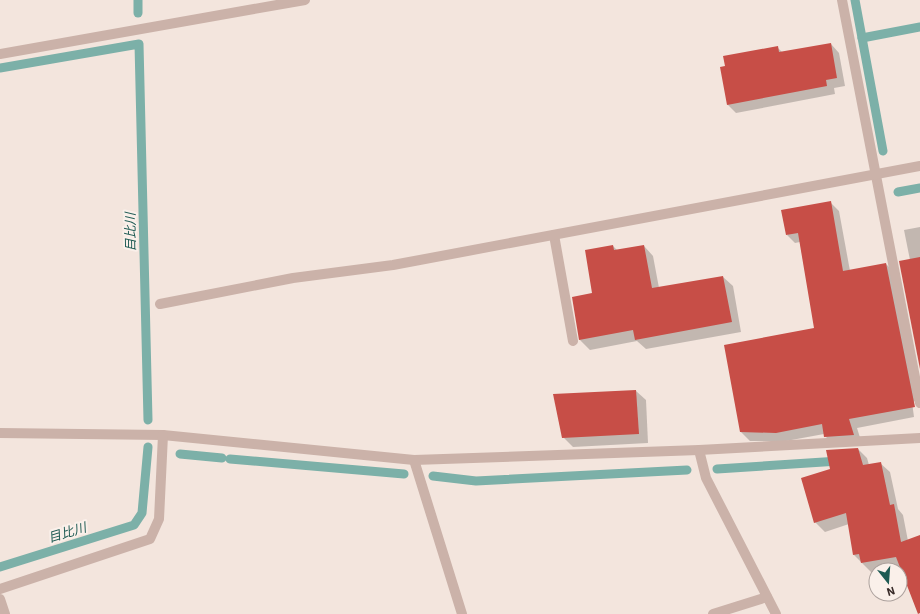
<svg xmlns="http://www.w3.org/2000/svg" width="920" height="614" viewBox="0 0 920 614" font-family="'IBM Plex Sans','Noto Sans JP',sans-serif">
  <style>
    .shadow { fill: #0003 }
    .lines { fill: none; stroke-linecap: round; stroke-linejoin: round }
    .stream { stroke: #7cb0a8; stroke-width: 9 }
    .building { fill: #c74e47 }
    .minor { stroke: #cbb2a9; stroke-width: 10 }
    .labels { text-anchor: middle; stroke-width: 4; stroke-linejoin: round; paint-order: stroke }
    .water-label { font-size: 13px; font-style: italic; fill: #1e5a53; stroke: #faf0ea }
  </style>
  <rect width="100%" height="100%" fill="#f3e5dd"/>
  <g class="shadow">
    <polygon points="831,44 839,53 845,86 834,88 835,94 736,113 728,105 726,66 777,47 783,53"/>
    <polygon points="830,202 839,211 850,271 886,264 895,273 919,400 912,402 914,417 857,428 862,444 834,445 825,436 824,434 786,441 750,441 741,432 815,329 800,242 795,243 787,235"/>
    <polygon points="920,227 920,364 910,260 904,230"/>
    <polygon points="613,246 618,251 644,246 653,256 659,288 723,277 733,286 741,332 646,349 637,341 590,350 580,340 573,298 593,294"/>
    <polygon points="636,391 646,400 648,443 573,447 563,437"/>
    <polygon points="858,449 867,458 869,465 880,463 890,472 898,509 903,515 908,541 920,536 920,596 901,567 876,570 876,572 871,572 854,555 849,524 825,532 815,522 831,470"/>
  </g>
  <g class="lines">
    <g class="stream">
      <polyline points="138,0 138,13"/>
      <polyline points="855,0 883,151"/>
      <polyline points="862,38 920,27"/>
      <polyline points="0,68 139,44 148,420"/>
      <polyline points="898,192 920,188"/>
      <polyline points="180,454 222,458"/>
      <polyline points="230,459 404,474"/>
      <polyline points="717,469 839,461"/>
      <polyline points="433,476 476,481 687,470"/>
      <polyline points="0,567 134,525 142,513 148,447"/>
    </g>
  </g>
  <g class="building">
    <polygon points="831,43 837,78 826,80 827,86 727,105 720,67 725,66 723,56 778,46 779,52"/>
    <polygon points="831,201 843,271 886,263 915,407 849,419 854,435 824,437 822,424 776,433 740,432 724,345 814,328 798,233 786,235 781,210"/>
    <polygon points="613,245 614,250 644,245 652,288 723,276 732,322 635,340 633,330 579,340 572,297 592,293 585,250"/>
    <polygon points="920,257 920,369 899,261"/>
    <polygon points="636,390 639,434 562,438 553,394"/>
    <polygon points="858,448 863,465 881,462 890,505 894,504 901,542 920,535 920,613 918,614 896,557 861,563 859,554 853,555 846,513 814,523 801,478 830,469 826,450"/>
  </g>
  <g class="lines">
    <g class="minor">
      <polyline points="842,0 920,403"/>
      <polyline points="0,54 305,0"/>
      <polyline points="554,235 573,341"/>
      <polyline points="160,304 293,278 393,265 920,166"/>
      <polyline points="0,433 163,435 414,460 699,450 920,438"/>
      <polyline points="699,450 706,478 776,614"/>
      <polyline points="414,460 462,614"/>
      <polyline points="0,589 150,539 159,519 163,435"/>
      <polyline points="0,599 5,614"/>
      <polyline points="713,614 767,597"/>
    </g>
  </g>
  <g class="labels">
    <g class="water-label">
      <text transform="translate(130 232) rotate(-91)" y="5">目比川</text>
      <text transform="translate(67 532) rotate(-17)" y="5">目比川</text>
    </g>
  </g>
  <g transform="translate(888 582) rotate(163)"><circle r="19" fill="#faf0ea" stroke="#aca19d"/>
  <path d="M0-3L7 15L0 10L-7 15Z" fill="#1e5a53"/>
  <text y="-6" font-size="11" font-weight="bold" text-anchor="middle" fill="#382b29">N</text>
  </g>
</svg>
